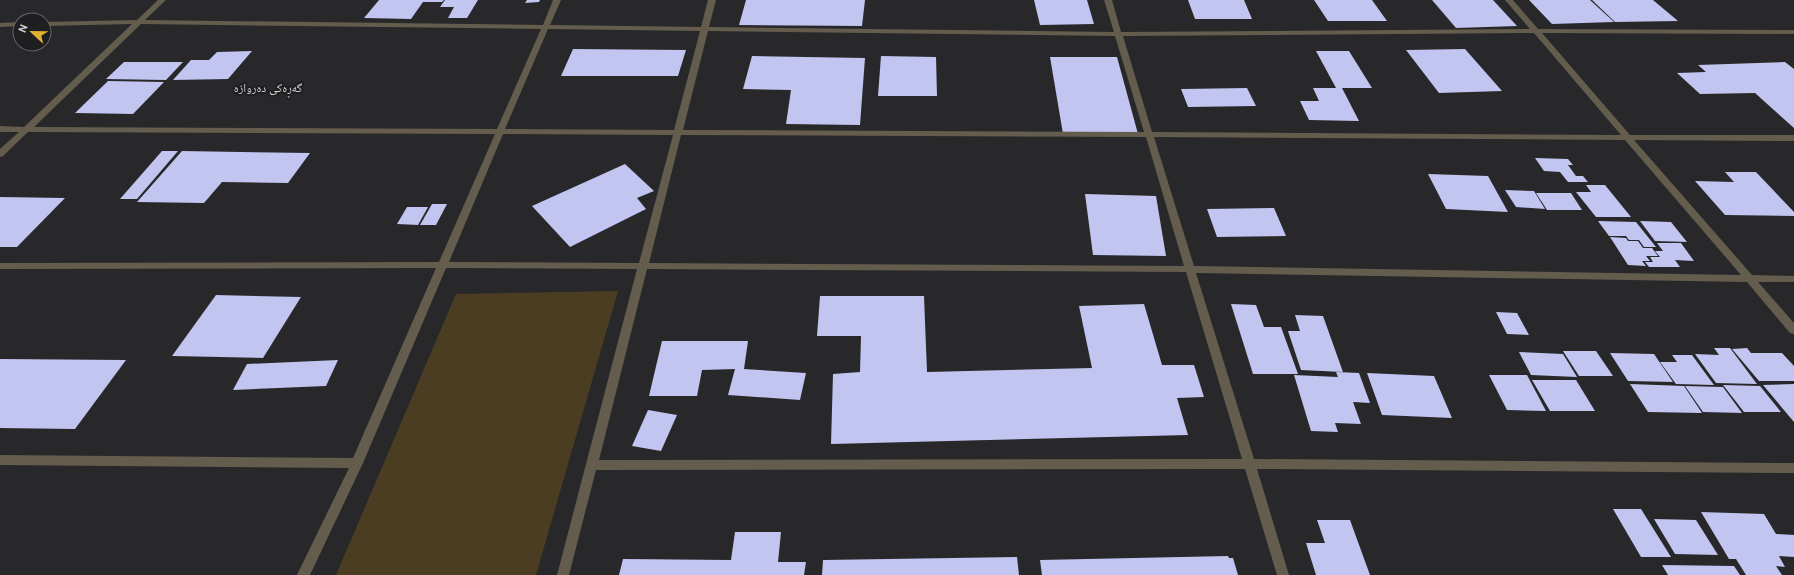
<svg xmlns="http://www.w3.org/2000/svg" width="1794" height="575" viewBox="0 0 1794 575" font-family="Overpass,'Noto Naskh Arabic',sans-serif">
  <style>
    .green { fill: #4b3d21 }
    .building { fill: #c1c5ef }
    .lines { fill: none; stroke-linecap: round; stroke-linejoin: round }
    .minor { fill: #645d4d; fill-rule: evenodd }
    .labels { text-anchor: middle; stroke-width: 4; stroke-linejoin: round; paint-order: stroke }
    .far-quarter-label { font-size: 12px; fill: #d5d5d6; stroke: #1e1f21 }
  </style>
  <rect width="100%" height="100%" fill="#28282a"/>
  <polygon class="green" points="618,291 536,575 336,575 456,294"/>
  <g class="building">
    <polygon points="379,0 444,0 442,2 423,2 411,19 364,18"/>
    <polygon points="445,0 478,0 467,18 448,18 454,7 440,7"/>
    <polygon points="527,0 540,0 539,2 525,3"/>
    <polygon points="746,0 865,0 862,26 739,25"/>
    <polygon points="1034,0 1087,0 1094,24 1040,25"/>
    <polygon points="1188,0 1244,0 1252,19 1195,19"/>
    <polygon points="1314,0 1372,0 1387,21 1328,21"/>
    <polygon points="1432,0 1493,0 1517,26 1456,28"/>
    <polygon points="1529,0 1590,0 1614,22 1552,24"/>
    <polygon points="1592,0 1653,0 1678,21 1615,22"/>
    <polygon points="573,49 686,50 678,76 561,76"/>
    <polygon points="1465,49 1502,91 1439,93 1406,50"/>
    <polygon points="252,51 228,79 173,80 191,60 209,60 217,52"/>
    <polygon points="1316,51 1349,51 1372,88 1342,88 1359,121 1309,120 1300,101 1319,101 1313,88 1336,88"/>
    <polygon points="752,56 865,58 860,125 786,124 791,90 743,89"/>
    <polygon points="881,56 936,57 937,96 878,96"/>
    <polygon points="1050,57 1117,57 1138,134 1063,134"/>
    <polygon points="124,62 183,62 166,80 106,79"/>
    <polygon points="1785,62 1794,69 1794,128 1755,93 1700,94 1677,73 1706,72 1698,65"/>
    <polygon points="108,81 164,82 133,114 75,113"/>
    <polygon points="1247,88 1256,106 1188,107 1181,89"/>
    <polygon points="162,151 178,151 137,199 120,199"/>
    <polygon points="182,151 310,153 288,183 222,182 204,203 137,202"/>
    <polygon points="1535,158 1568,159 1573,165 1568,165 1576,176 1583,176 1588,182 1568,182 1560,172 1544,171"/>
    <polygon points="625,164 654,191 637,198 646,209 570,247 532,206"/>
    <polygon points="1725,172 1756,172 1794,212 1794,216 1725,215 1695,181 1734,182"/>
    <polygon points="1428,174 1488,176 1508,212 1446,209"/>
    <polygon points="1586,185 1605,185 1631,217 1596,217 1576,192 1591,192"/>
    <polygon points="1505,190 1534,191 1545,209 1516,207"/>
    <polygon points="1536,193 1571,193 1582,210 1547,210"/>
    <polygon points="1085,194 1156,196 1166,256 1093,255"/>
    <polygon points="0,197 65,198 17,247 0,247"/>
    <polygon points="432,204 447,204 436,225 420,225"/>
    <polygon points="407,207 428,207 418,225 397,224"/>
    <polygon points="1274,208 1286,236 1217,237 1207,209"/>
    <polygon points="1598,221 1636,222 1656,247 1644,247 1639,240 1629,240 1626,236 1609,236"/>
    <polygon points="1640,221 1671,222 1687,242 1655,241"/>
    <polygon points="1610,237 1626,238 1628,241 1638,241 1643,248 1652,248 1658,256 1646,256 1650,261 1642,261 1646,266 1628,265"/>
    <polygon points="1657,243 1681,243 1694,261 1675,260 1680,267 1649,267 1645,262 1653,262 1650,257 1660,257 1655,251 1663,251"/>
    <polygon points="216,295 301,297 263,358 172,356"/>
    <polygon points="820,296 924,296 927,372 1092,368 1079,306 1144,304 1162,365 1194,365 1204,397 1177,398 1188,435 831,444 833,374 860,372 861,336 817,336"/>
    <polygon points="1231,304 1256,305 1264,327 1281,327 1298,374 1253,374"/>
    <polygon points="1496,312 1517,313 1529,335 1507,334"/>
    <polygon points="1295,315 1323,316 1343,372 1301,370 1288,331 1300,331"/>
    <polygon points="662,341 748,341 744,369 806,373 800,400 728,395 735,369 702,370 697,396 649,396"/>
    <polygon points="1714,348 1730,348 1757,384 1716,383 1695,354 1719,355"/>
    <polygon points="1747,348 1751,353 1782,353 1794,366 1794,381 1759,381 1732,349"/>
    <polygon points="1563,351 1596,351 1613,376 1579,376"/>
    <polygon points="1519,352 1563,354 1577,377 1531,375"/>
    <polygon points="1610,353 1654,354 1673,382 1628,381"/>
    <polygon points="1672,355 1692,355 1714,385 1676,384 1660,362 1677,362"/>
    <polygon points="0,359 126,360 75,429 0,428"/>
    <polygon points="338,360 326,386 233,390 247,364"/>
    <polygon points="1336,372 1359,373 1370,403 1353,402 1361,424 1335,423 1338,432 1311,431 1294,375 1338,377"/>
    <polygon points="1367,373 1434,376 1452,418 1382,415"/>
    <polygon points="1489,375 1527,375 1546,411 1507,410"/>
    <polygon points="1532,380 1576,380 1595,411 1550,411"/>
    <polygon points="1630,384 1684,386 1702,413 1648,412"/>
    <polygon points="1794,384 1794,422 1763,385"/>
    <polygon points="1723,385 1760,386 1781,412 1744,412"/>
    <polygon points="1685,386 1723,387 1742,413 1703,412"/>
    <polygon points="648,410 677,415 661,451 632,446"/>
    <polygon points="1613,509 1641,509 1671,557 1641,557"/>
    <polygon points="1701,512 1764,514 1776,534 1794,535 1794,557 1779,556 1785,567 1776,566 1782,575 1746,575 1736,559 1729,559"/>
    <polygon points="1654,519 1696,520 1718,555 1675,554"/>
    <polygon points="1317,520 1350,520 1370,575 1316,575 1306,543 1325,543"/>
    <polygon points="735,532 781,532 778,562 806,562 804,575 619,575 623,559 731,560"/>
    <polygon points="1228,556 1229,558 1233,558 1238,575 1042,575 1040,560"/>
    <polygon points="1017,557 1019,575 822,575 823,560"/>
    <polygon points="1662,565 1734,566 1740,575 1668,575"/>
  </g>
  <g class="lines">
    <g class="minor">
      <path d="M 158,0 L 166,0 L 145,20 L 543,25 L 553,0 L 561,0 L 550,25 L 701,27 L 708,0 L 716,0 L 709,27 L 1114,32 L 1104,0 L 1112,0 L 1121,32 L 1530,29 L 1505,0 L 1513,0 L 1538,29 L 1794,30 L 1794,34 L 1542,33 L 1630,135 L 1794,135 L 1794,141 L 1634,140 L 1752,275 L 1794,276 L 1794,282 L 1758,282 L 1794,323 L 1794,334 L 1790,333 L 1747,282 L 1196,273 L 1254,459 L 1794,463 L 1794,473 L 1257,469 L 1289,575 L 1277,575 L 1245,469 L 596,470 L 569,575 L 557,575 L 637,269 L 446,268 L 363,463 L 310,575 L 297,575 L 349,468 L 0,465 L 0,455 L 353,458 L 436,268 L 0,269 L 0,263 L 439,262 L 495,134 L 28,132 L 3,156 L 0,157 L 0,149 L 19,132 L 0,132 L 0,126 L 24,127 L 132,24 L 44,26 L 44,22 L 137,20 ZM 141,24 L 541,29 L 497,129 L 34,127 ZM 548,29 L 700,31 L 674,130 L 505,129 ZM 708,31 L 1115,36 L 1144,132 L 683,130 ZM 1534,33 L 1621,135 L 1152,132 L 1123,36 ZM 503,134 L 673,135 L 639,263 L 449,262 ZM 681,135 L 1146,137 L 1184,266 L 649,263 ZM 1154,137 L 1625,140 L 1741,275 L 1194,266 ZM 647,269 L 1186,272 L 1242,459 L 599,460 Z"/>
      <polygon points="20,22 20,26 0,27 0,23"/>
    </g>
  </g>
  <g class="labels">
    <g class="far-quarter-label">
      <text x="268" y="92">گەڕەکی دەروازە</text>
    </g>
  </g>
  <g transform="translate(32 32) rotate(292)"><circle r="19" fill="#1e1f21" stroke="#676869"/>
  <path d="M0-3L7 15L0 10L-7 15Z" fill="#e1af34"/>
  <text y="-6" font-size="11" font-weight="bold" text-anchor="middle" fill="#d5d5d6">N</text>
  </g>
</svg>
